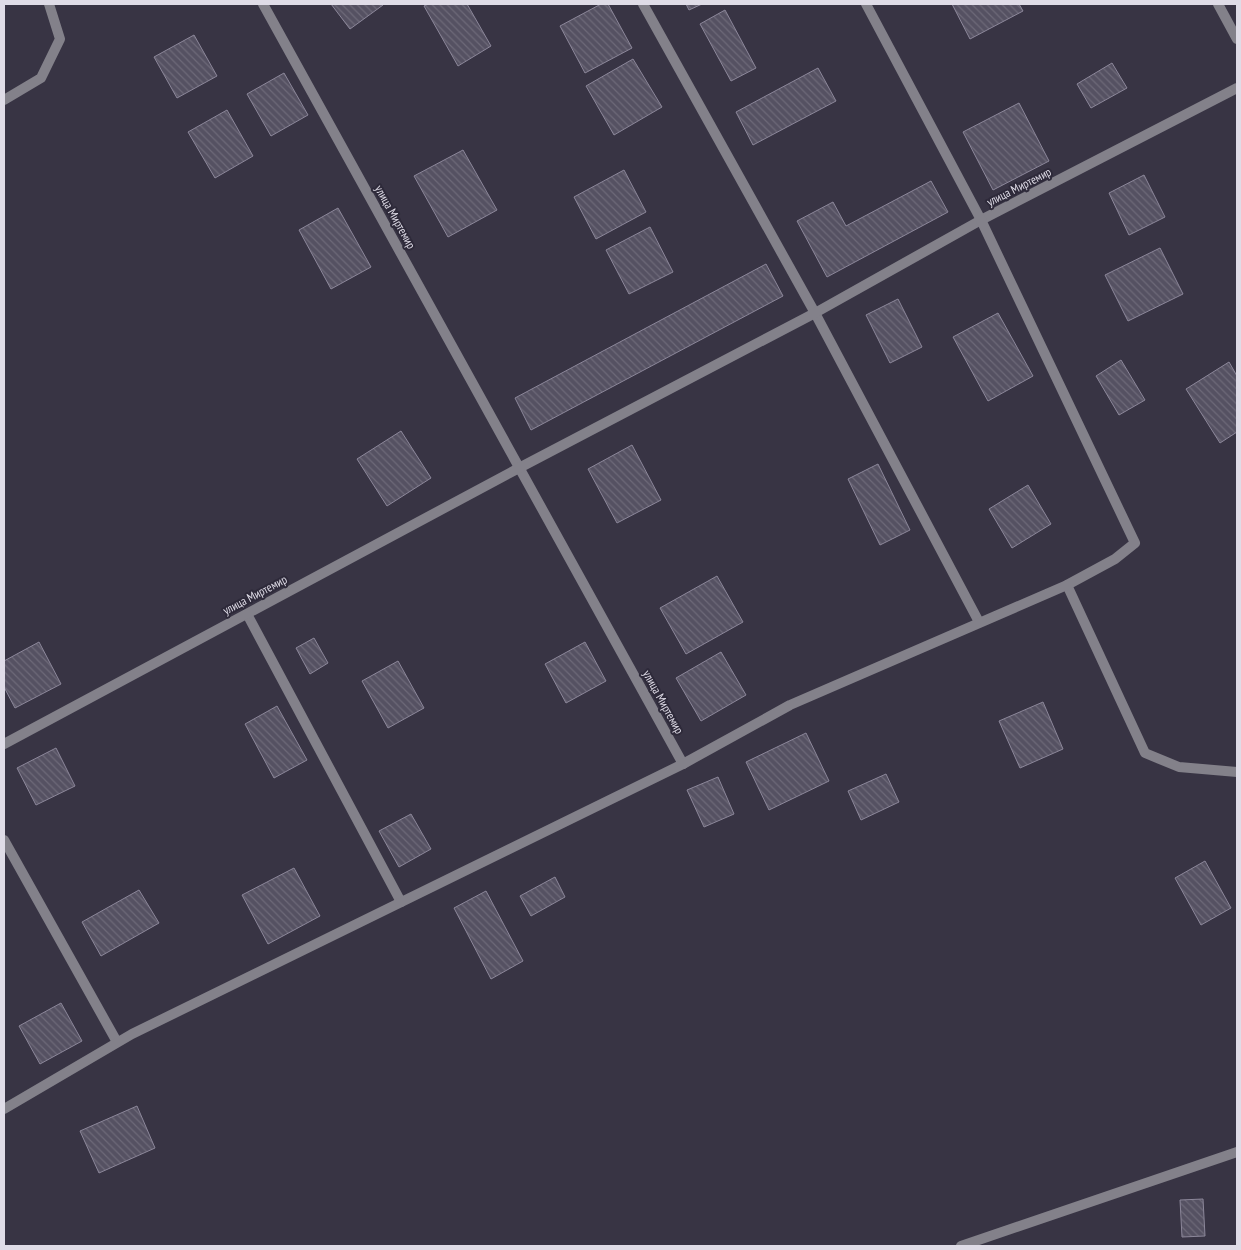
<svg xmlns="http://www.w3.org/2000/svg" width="1241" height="1250" viewBox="0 0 1241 1250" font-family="'PT Sans Narrow',sans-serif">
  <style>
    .building { fill: url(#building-back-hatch); stroke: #8c879a }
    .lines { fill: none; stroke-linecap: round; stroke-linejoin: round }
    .service { stroke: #83818a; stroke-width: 10 }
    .minor { stroke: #83818a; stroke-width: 10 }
    .labels { text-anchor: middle; stroke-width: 4; stroke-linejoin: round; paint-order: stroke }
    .street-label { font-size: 12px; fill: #dfdce7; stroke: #2e2a3a }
  </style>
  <defs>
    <pattern id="building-back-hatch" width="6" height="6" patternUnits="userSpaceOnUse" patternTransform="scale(1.25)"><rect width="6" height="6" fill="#555162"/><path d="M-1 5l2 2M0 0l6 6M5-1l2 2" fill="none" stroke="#6d6978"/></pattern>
  </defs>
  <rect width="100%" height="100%" fill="#383444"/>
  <g class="building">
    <polygon points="331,4 383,4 383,5 350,29"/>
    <polygon points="428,4 467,4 491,46 458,66 424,6"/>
    <polygon points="601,4 608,4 632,48 585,73 560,26"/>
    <polygon points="686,4 702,4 689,10"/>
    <polygon points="952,4 1019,4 1023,11 970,39"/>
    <polygon points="725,10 756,68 731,81 700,24"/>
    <polygon points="194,35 217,76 177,98 154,57"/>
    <polygon points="633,59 662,107 614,135 586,86"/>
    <polygon points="1112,63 1127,88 1091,108 1077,84"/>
    <polygon points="818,68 836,101 753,145 736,112"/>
    <polygon points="284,73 308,115 271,136 247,94"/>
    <polygon points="1019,103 1049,161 993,190 963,132"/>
    <polygon points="227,110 253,156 215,178 188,132"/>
    <polygon points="463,150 497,210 448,237 414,176"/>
    <polygon points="624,170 646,212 596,239 574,197"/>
    <polygon points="1144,175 1165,217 1129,235 1109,193"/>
    <polygon points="931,181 948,212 827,277 797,221 833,202 846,226"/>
    <polygon points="338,208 371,267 331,289 299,230"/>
    <polygon points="650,227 673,272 629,294 606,250"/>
    <polygon points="1160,248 1183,294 1128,321 1105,275"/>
    <polygon points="766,264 783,296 531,430 515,398"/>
    <polygon points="898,299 922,347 890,363 866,315"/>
    <polygon points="998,313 1033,376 988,401 953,337"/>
    <polygon points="1121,360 1145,400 1119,415 1096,376"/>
    <polygon points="1229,362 1237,376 1237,432 1220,443 1186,389"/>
    <polygon points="401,431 431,478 387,506 357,459"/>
    <polygon points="632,445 661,500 617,523 588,469"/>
    <polygon points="878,464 910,530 880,545 848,479"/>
    <polygon points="1028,485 1051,524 1012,548 989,509"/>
    <polygon points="717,576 743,622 686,654 660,608"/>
    <polygon points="314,638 328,663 310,674 296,648"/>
    <polygon points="39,642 61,684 15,708 4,687 4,661"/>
    <polygon points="585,642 606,681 566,703 545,664"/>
    <polygon points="721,652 746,695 701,721 676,678"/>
    <polygon points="398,661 424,708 388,728 362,681"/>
    <polygon points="1043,702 1063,749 1020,768 999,721"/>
    <polygon points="277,706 307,760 274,778 245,724"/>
    <polygon points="806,733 829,781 769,810 746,762"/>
    <polygon points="56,748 75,786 36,805 17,768"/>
    <polygon points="886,774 899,802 861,820 848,791"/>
    <polygon points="718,777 734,814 704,827 687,790"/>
    <polygon points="411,814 431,849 399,867 379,831"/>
    <polygon points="1205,861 1231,908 1201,925 1175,878"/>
    <polygon points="294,868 320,916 268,944 242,895"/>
    <polygon points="555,877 565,897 531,916 520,896"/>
    <polygon points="139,890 159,923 101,956 82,922"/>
    <polygon points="486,891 523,961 491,979 454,908"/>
    <polygon points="61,1003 82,1041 40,1064 19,1026"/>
    <polygon points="137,1106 155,1148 99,1173 80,1131"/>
    <polygon points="1203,1199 1205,1236 1182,1237 1180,1200"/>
  </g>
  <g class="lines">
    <polyline class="service" points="4,100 41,78 60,39 49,4"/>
    <g class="minor">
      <polyline points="263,4 683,764"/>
      <polyline points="643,4 815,313 979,622"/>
      <polyline points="1218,4 1237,39"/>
      <polyline points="1067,585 1145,753 1179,767 1237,772"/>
      <polyline points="247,614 401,902"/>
      <polyline points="4,744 519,468 815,313 981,220 1237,88"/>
      <polyline points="4,840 117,1042"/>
      <polyline points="4,1109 132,1034 683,764 790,705 1067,585 1115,559 1135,543 981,220 866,4"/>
      <polyline points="961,1246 1237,1152"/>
    </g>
  </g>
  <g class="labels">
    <g class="street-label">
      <text transform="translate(1019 187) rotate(-27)" y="4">улица Миртемир</text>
      <text transform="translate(395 217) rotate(61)" y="4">улица Миртемир</text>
      <text transform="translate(255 595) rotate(-28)" y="4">улица Миртемир</text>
      <text transform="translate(663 702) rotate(61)" y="4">улица Миртемир</text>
    </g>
  </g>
  <rect width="1241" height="1250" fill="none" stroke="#dfdce7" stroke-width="10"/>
</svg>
